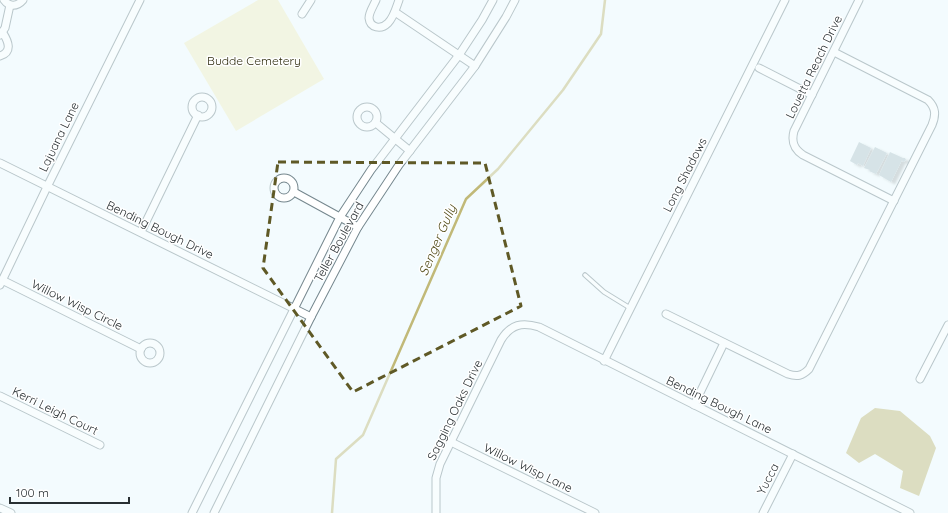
<svg xmlns="http://www.w3.org/2000/svg" width="948" height="513" viewBox="0 0 948 513" font-family="Quicksand,sans-serif">
  <style>
    .green { fill: #f2eec3 }
    .water { fill: #c1b978 }
    .lines { fill: none; stroke-linecap: round; stroke-linejoin: round }
    .stream { stroke: #c1b978; stroke-width: 2.5 }
    .building { fill: #b4c6cd; filter: url(#shadow) }
    .service-casing { stroke: #75878e; stroke-width: 5.5 }
    .minor-casing { stroke: #75878e; stroke-width: 9 }
    .service { stroke: #fff; stroke-width: 3.5 }
    .minor { stroke: #fff; stroke-width: 7 }
    .marked { fill: none; stroke: #5f5926; stroke-width: 3; stroke-dasharray: 8 5; stroke-linejoin: round }
    .labels { text-anchor: middle; stroke-width: 3; stroke-linejoin: round; paint-order: stroke }
    .park-label { font-size: 12px; fill: #312e10; stroke: #fff }
    .street-label { font-size: 12px; fill: #282f32; stroke: #fff }
    .water-label { font-size: 13px; font-style: italic; fill: #524c19; stroke: #fff }
  </style>
  <defs>
    <filter id="shadow"><feDropShadow dx="4" dy="2.5" stdDeviation="1" flood-color="#0004"/></filter>
  </defs>
  <rect width="100%" height="100%" fill="#f3fbfe"/>
  <polygon class="green" points="258,0 278,0 324,79 236,131 184,43"/>
  <polygon class="water" points="875,408 900,411 930,436 936,448 919,496 900,488 903,471 875,454 859,463 846,453 861,418"/>
  <g class="lines">
    <polyline class="stream" points="332,513 336,459 363,435 466,199 498,169 563,90 601,34 605,0"/>
  </g>
  <g class="building">
    <polygon points="859,142 871,148 863,166 858,163 857,165 850,161"/>
    <polygon points="875,147 887,153 876,174 869,171 870,170 864,168"/>
    <polygon points="890,152 903,158 905,158 906,160 903,162 902,160 891,182 879,175"/>
  </g>
  <g class="lines">
    <defs>
      <polyline id="service" points="585,275 604,292 630,308"/>
      <g id="minor">
        <path d="M 4,0 C 9,7 17,7 23,0"/>
        <path d="M 376,0 C 374,5 369,12 369,18 C 370,28 381,30 388,23 C 394,17 396,8 399,0"/>
        <path d="M 859,0 L 794,131 C 791,142 794,149 803,155 L 894,201"/>
        <polyline points="395,12 475,66"/>
        <polyline points="302,14 311,0"/>
        <polyline points="0,35 5,28 10,5"/>
        <path d="M 0,56 C 13,52 8,41 3,33"/>
        <polyline points="759,68 812,95"/>
        <circle cx="202" cy="107" r="10"/>
        <circle cx="367" cy="117" r="10"/>
        <polyline points="376,123 410,151"/>
        <polyline points="0,163 311,317"/>
        <circle cx="284" cy="188" r="10"/>
        <polyline points="294,192 358,227"/>
        <polyline points="141,232 198,115"/>
        <polyline points="2,280 141,349"/>
        <polyline points="0,285 47,187 140,0"/>
        <path d="M 666,314 L 788,374 C 797,377 802,376 809,369 L 932,125 C 936,115 936,108 928,100 L 834,52"/>
        <circle cx="150" cy="353" r="10"/>
        <polyline points="604,361 785,0"/>
        <polyline points="920,379 948,325"/>
        <polyline points="0,396 100,445"/>
        <polyline points="694,405 724,343"/>
        <polyline points="451,442 595,513"/>
        <polyline points="0,508 11,513"/>
        <polyline points="192,513 340,217 371,170 459,55 482,20 493,0"/>
        <polyline points="214,513 311,317 358,227 399,165 475,66 506,17 515,0"/>
        <path d="M 436,513 L 436,478 L 440,464 L 501,340 C 511,324 522,322 539,327 L 910,513"/>
        <polyline points="763,513 793,454"/>
      </g>
    </defs>
    <use href="#service" class="service-casing"/>
    <use href="#minor" class="minor-casing"/>
    <use href="#service" class="service"/>
    <use href="#minor" class="minor"/>
  </g>
  <path d="M0 0H948V513H0ZM 278,162 L 485,163 L 521,306 L 353,392 L 263,268 Z" fill="#f3fbfe" fill-opacity=".55" fill-rule="evenodd"/>
  <path class="marked" d="M 278,162 L 485,163 L 521,306 L 353,392 L 263,268 Z"/>
  <g class="labels">
    <g class="park-label">
      <text x="254" y="65">Budde Cemetery</text>
    </g>
    <g class="street-label">
      <text transform="translate(814 67) rotate(-64)" y="4">Louetta Reach Drive</text>
      <text transform="translate(59 137) rotate(-64)" y="4">Lajuana Lane</text>
      <text transform="translate(685 175) rotate(-63)" y="4">Long Shadows</text>
      <text transform="translate(160 230) rotate(26)" y="4">Bending Bough Drive</text>
      <text transform="translate(339 242) rotate(-61)" y="4">Teller Boulevard</text>
      <text transform="translate(77 305) rotate(26)" y="4">Willow Wisp Circle</text>
      <text transform="translate(719 405) rotate(26)" y="4">Bending Bough Lane</text>
      <text transform="translate(455 410) rotate(-64)" y="4">Sagging Oaks Drive</text>
      <text transform="translate(55 411) rotate(26)" y="4">Kerri Leigh Court</text>
      <text transform="translate(528 468) rotate(26)" y="4">Willow Wisp Lane</text>
      <text transform="translate(768 479) rotate(-63)" y="4">Yucca</text>
    </g>
    <g class="water-label">
      <text transform="translate(437 240) rotate(-67)" y="5">Senger Gully</text>
    </g>
  </g>
  <path d="M10 497v6h119v-6" fill="none" stroke="#282f32" stroke-width="2"/>
  <text x="16" y="497" font-size="12" fill="#282f32" stroke="#ffffff" stroke-width="3" paint-order="stroke">100 m</text>
</svg>
